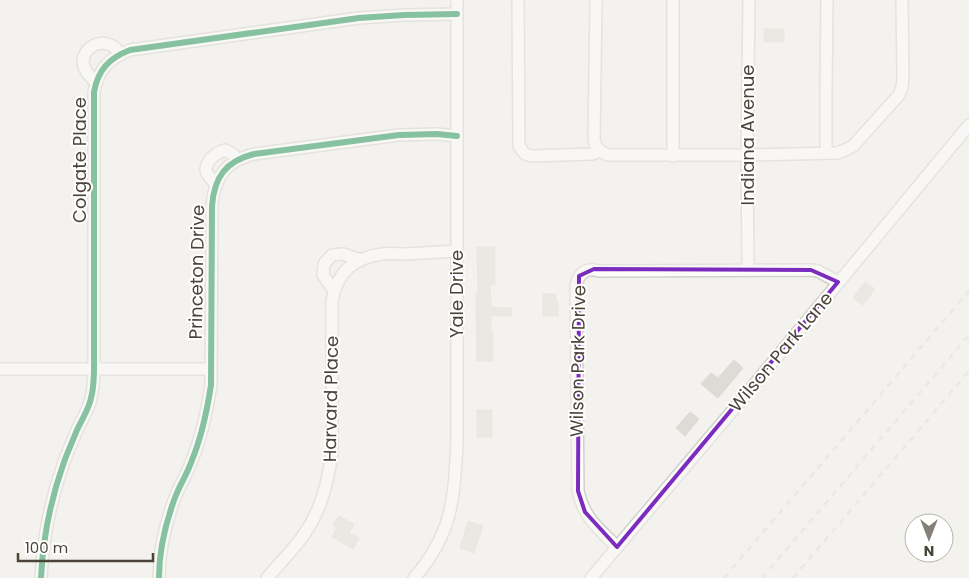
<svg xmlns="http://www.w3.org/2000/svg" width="969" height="578" viewBox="0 0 969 578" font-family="Poppins,sans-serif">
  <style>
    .building { fill: #dedbd6; stroke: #dcd9d4 }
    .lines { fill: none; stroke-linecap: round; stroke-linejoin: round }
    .minor-casing { stroke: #d2d0cb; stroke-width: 14 }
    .minor { stroke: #fdfdfc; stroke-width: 11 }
    .rail { stroke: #dbdbda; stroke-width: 2.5; stroke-dasharray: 6 6; stroke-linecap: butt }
    .cycleway-casing { stroke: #fff; stroke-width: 9 }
    .cycleway { stroke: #00873e; stroke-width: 6 }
    .marked { fill: none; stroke: #7b2cbf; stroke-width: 4; stroke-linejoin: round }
    .labels { text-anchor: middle; stroke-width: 4; stroke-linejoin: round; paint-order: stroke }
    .street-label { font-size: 18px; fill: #4b4439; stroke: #fff }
  </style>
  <rect width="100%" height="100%" fill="#f4f2ee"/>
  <g class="building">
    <rect x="764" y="29" width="20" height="13"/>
    <polygon points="477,247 495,247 495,285 490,285 491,307 512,308 512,316 491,316 491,333 493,333 493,361 477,361 476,293 478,293"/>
    <polygon points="865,282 875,289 863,305 853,298"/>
    <polygon points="543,294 556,294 556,302 558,302 558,316 543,316"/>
    <polygon points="734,360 743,368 718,398 701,384 711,373 718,378"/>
    <rect x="477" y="410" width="15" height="27"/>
    <polygon points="690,412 699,419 685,436 676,428"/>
    <polygon points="339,516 354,524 349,533 359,538 353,549 332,537 337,528 333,525"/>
    <polygon points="468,521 483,526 474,553 460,548"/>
  </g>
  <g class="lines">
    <defs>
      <g id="minor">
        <polyline points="518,0 519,146 525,154 532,156 592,154 599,151"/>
        <path d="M 596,0 L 594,140 C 596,149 600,152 608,155 L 747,155 L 837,153 L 845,150 L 853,146 L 899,95 L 902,87 L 903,78 L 902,0"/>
        <polyline points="673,0 673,156"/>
        <path d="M 96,83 C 92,78 86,73 84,67 C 78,46 108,33 120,54"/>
        <polyline points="826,153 826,89 827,0"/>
        <path d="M 216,184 C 212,180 207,176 206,170 C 206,160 217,152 225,150 L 233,154 L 237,160"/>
        <polyline points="748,270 747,155 749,0"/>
        <polyline points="334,291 323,275 324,264 332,255 343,254 361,260"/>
        <polyline points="0,369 211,369"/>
        <path d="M 617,547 C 598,528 584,518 578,491 L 576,286 C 578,273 587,267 599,271 L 811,270 L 818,271 L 838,282"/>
        <path d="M 41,578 C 43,536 50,501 64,462 C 68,451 73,440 77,430 C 82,419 89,409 91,398 C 95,384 94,367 94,352 L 94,92 C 98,70 109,58 130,50 L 359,18 L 404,15 L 457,14"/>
        <path d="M 159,578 C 159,550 166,521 176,495 C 181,483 188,472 192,460 C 202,436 207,411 211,385 L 212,206 C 214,177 226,161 254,154 L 399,135 L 437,134 L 457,136"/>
        <path d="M 267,578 C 279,564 292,551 303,536 C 321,511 328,482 332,452 L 332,301 C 337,272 353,258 382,254 C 390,253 398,254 406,254 C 423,253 440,252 457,251"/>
        <path d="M 414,578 C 453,533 454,499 457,442 L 457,0"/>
        <polyline points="591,578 744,397 969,125"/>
      </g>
    </defs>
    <use href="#minor" class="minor-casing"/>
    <use href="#minor" class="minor"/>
    <g class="rail">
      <polyline points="724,578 969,291"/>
      <polyline points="762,578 969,335"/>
      <polyline points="793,578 969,371"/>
    </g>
    <defs>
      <g id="cycleway">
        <path d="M 41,578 C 43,536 50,501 64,462 C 68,451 73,440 77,430 C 82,419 89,409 91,398 C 95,384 94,367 94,352 L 94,92 C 98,70 109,58 130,50 L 359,18 L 404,15 L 457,14"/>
        <path d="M 159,578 C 159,550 166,521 176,495 C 181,483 188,472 192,460 C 202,436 207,411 211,385 L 212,206 C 214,177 226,161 254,154 L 399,135 L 437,134 L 457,136"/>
      </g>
    </defs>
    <use href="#cycleway" class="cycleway-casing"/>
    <use href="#cycleway" class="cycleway"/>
  </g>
  <path d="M0 0H969V578H0ZM 594,269 L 811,270 L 838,282 L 617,547 L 585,512 L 578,491 L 579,276 Z" fill="#f4f2ee" fill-opacity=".55" fill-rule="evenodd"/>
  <path class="marked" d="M 594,269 L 811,270 L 838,282 L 617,547 L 585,512 L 578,491 L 579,276 Z"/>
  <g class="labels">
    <g class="street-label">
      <text transform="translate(748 135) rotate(-90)" y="6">Indiana Avenue</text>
      <text transform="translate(80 160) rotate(-90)" y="6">Colgate Place</text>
      <text transform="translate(197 272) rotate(-89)" y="6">Princeton Drive</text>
      <text transform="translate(457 294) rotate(-90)" y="6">Yale Drive</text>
      <text transform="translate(781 352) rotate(-50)" y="6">Wilson Park Lane</text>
      <text transform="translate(578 361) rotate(-89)" y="6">Wilson Park Drive</text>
      <text transform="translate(331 399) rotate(-89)" y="6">Harvard Place</text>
    </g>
  </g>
  <g transform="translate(929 538) rotate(180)"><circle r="24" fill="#ffffff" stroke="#b7b4b0"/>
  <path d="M0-4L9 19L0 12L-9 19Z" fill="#868178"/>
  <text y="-8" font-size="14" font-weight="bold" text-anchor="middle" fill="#4b4439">N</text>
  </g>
  <path d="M18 553v8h135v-8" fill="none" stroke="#4b4439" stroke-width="2.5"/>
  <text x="25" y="553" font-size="15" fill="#4b4439" stroke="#ffffff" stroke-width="4" paint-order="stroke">100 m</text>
</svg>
